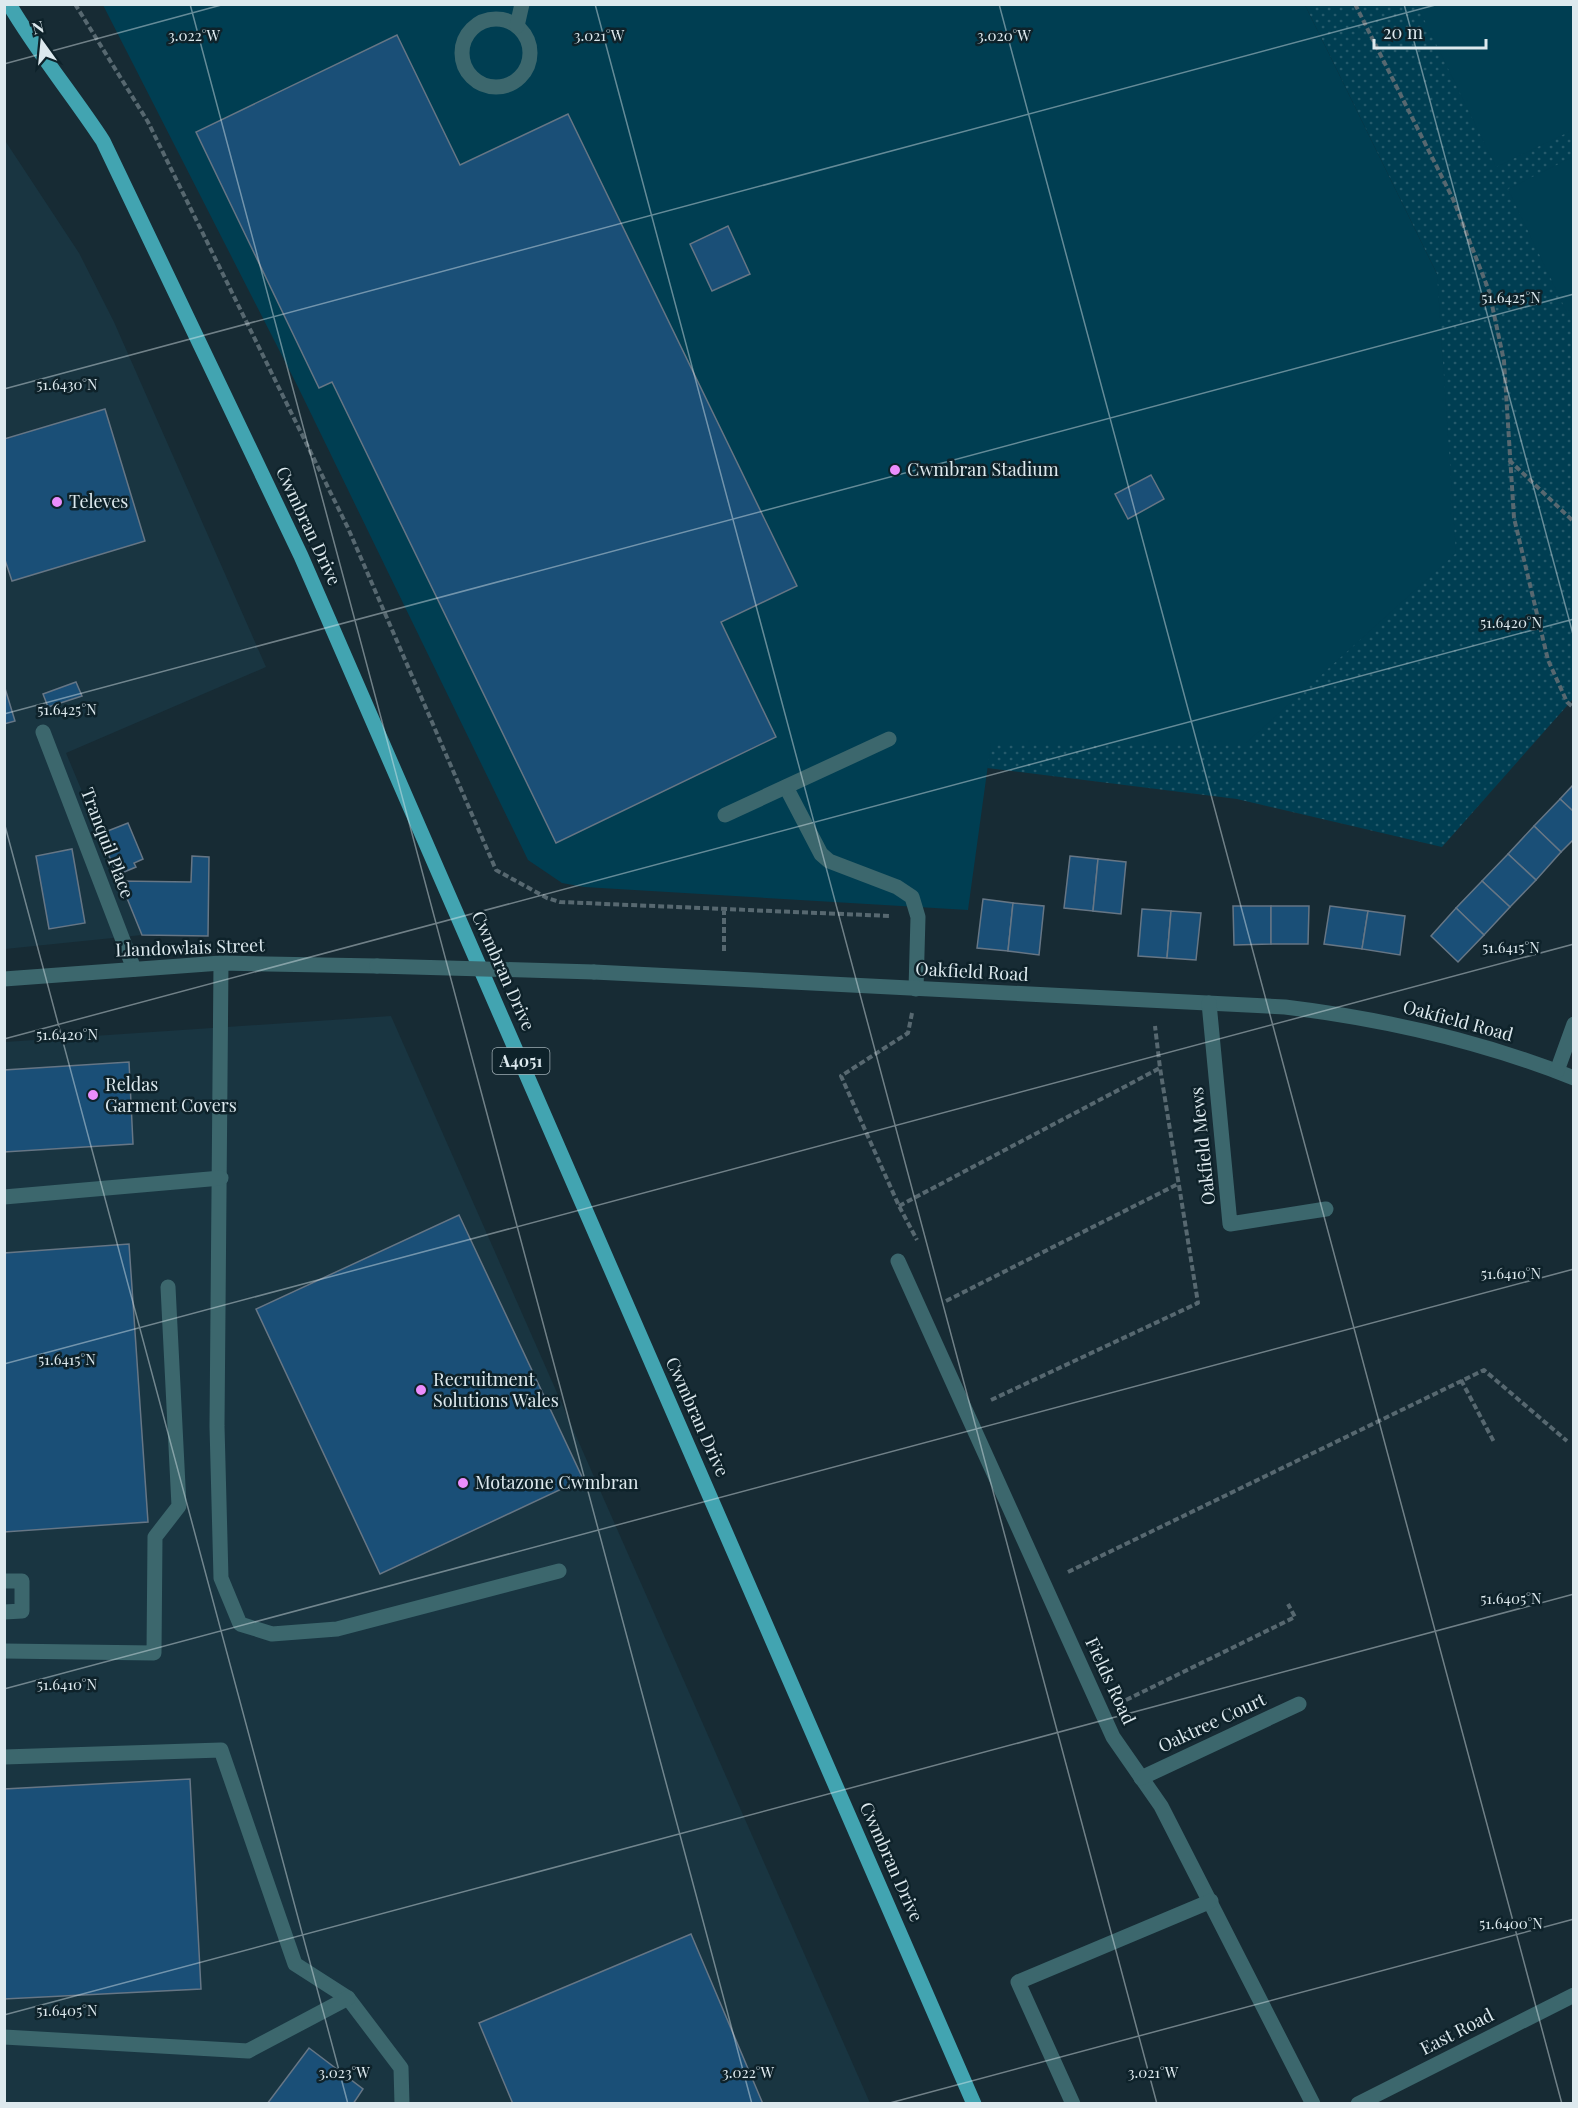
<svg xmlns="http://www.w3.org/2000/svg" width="1578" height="2108" viewBox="0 0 1578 2108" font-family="'Playfair Display',serif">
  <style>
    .built { fill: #193541 }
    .grass { fill: url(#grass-dots) }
    .garden { fill: #003e52 }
    .building { fill: #1a4f77; stroke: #667685; stroke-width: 1.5 }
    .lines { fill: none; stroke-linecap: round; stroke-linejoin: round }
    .path { stroke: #576870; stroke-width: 4; stroke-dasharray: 6 3; stroke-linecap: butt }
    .minor { stroke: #3c676d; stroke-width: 15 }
    .major { stroke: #42a4b1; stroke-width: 15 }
    .minor-bridge { stroke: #3c676d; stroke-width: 15 }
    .ticks { fill: none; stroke: #dde9ee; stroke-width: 1.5; stroke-opacity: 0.45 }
    .poi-dot { fill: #eb8dfc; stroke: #0e222a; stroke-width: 2 }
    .labels { text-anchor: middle; stroke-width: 5; stroke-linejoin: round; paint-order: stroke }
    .shield { fill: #0e222a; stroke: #9fadb3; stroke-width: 1.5 }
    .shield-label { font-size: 16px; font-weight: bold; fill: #dde9ee }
    .poi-label { font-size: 18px; fill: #dde9ee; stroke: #0e222a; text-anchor: start }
    .street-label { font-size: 18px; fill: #dde9ee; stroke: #0e222a }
    .ticks-label { font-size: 15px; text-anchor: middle; fill: #dde9ee; stroke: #0e222a; stroke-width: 5; stroke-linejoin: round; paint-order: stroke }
  </style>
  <defs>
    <pattern id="grass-dots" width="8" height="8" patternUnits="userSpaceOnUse" patternTransform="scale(1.5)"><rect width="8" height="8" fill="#003e52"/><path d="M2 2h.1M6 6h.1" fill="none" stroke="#255a6b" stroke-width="1.8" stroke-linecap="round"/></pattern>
  </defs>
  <rect width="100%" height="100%" fill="#172b34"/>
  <g class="built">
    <polygon points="4,139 79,253 114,322 266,667 66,753 142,935 5,949"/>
    <polygon points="391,1016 870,2103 5,2104 5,1042"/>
  </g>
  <polygon class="grass" points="1305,5 1573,5 1573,699 1442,847 1237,799 987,768 990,743 1246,743 1437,274"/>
  <g class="garden">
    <polygon points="103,5 1305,5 1437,274 1456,553 1246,743 991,743 968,910 584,887 562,883 528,860 298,387"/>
    <polygon points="1417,5 1573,5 1573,130 1496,167"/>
    <polygon points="1573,157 1573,325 1508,189"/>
  </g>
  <g class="building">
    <polygon points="397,35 460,165 568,114 797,586 721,622 776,737 556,843 332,382 319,388 196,132"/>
    <polygon points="728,226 750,274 712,291 690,244"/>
    <polygon points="105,409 145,541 12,581 4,557 4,439"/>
    <polygon points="1151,475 1164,499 1128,519 1115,494"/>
    <polygon points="76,682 82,696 48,707 43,694"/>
    <polygon points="4,685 15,721 4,724"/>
    <polygon points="1574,784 1574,812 1560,799"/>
    <polygon points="1560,799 1574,812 1574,839 1561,852 1534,826"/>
    <polygon points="128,823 143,859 134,863 136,867 117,875 100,834"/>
    <polygon points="1534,826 1561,852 1536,880 1508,854"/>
    <polygon points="72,849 85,923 49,929 36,856"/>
    <polygon points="1508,854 1536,880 1510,907 1482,881"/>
    <polygon points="192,856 209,857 208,936 142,935 120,881 191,882"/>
    <polygon points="1070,856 1098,859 1093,911 1064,908"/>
    <polygon points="1098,859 1126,862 1121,914 1093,911"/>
    <polygon points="1482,881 1510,907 1484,935 1456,908"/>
    <polygon points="983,899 1013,903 1008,951 977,948"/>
    <polygon points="1013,903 1044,906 1039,955 1008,951"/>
    <polygon points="1233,906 1271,906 1271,944 1234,945"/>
    <polygon points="1271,906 1309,906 1308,944 1271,944"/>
    <polygon points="1330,906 1368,911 1362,949 1324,944"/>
    <polygon points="1456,908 1484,935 1458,962 1431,936"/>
    <polygon points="1142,909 1171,911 1167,958 1138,956"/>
    <polygon points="1171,911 1201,913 1196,960 1167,958"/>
    <polygon points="1368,911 1405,916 1400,955 1362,949"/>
    <polygon points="129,1062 133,1144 4,1152 4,1070"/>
    <polygon points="459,1215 583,1479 380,1574 256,1309"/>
    <polygon points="129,1244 148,1522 4,1532 4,1253"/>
    <polygon points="190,1779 201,1989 4,1999 4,1789"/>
    <polygon points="691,1934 763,2104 513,2104 479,2023"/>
    <polygon points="309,2048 363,2089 353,2104 267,2104"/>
  </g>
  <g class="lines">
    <g class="path">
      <polyline points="75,4 148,122 348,528 496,870 547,898 560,902 889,916"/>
      <polyline points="1355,4 1453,199 1489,291 1504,361 1514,518 1548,660 1567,702 1574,708"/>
      <polyline points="1509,460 1574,522"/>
      <polyline points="724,951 724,911"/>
      <polyline points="912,1013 908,1033 841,1076 899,1206 917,1240"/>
      <polyline points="899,1206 1160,1068 1155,1026"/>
      <polyline points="946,1301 1178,1184"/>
      <polyline points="1461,1380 1494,1442"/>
      <polyline points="991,1400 1198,1303 1160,1068"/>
      <polyline points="1068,1572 1484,1370 1567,1441"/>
      <polyline points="1126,1700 1295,1617 1288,1604"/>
    </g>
    <g class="minor">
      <circle cx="496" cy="53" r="34"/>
      <polyline points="517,26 522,4"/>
      <polyline points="43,732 134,969"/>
      <polyline points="786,787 821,854 829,861 897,887 912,897 918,917 916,989"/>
      <polyline points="725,815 889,739"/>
      <polyline points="221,963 217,1426 221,1578 240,1624 272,1634 337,1629 559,1571"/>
      <path d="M 594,972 L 1285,1007 C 1384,1019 1481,1041 1574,1078"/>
      <polyline points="4,979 221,963 377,966"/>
      <polyline points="1209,1003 1230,1224 1326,1209"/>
      <polyline points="1557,1071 1574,1024"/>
      <polyline points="4,1197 221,1178"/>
      <polyline points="898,1261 1113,1737 1161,1806 1313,2104"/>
      <polyline points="4,1581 22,1581 22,1611 4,1612"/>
      <polyline points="4,1651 154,1653 155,1537 179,1506 168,1287"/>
      <polyline points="4,1757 221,1750 295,1964 348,1998 401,2068 402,2104"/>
      <polyline points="1141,1778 1299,1704"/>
      <polyline points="4,2037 248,2051 348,1998"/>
      <polyline points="1073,2104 1018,1982 1211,1901"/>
      <polyline points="1358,2104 1574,1995"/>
    </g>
    <path class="major" d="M 9,4 C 37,52 73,95 103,141 L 301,556 L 974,2104"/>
    <polyline class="minor-bridge" points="377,966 594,972"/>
  </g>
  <path class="ticks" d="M 190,4 L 752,2104M 595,4 L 1157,2104M 999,4 L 1562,2104M 1404,4 L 1574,638M 4,64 L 225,4M 4,389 L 1439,4M 4,714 L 1574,294M 4,822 L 348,2104M 4,1039 L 1574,619M 4,1364 L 1574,944M 4,1689 L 1574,1269M 4,2015 L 1574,1594M 886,2104 L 1574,1919"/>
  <g class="poi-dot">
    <circle cx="895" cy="470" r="6"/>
    <circle cx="57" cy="502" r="6"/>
    <circle cx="93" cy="1095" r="6"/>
    <circle cx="421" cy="1390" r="6"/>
    <circle cx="463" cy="1483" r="6"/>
  </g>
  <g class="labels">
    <rect class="shield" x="492.5" y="1048" width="57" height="26" rx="4.5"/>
    <g class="shield-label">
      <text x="521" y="1067">A4051</text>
    </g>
    <g class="poi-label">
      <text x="907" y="476">Cwmbran Stadium</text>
      <text x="69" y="508">Televes</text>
      <text x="105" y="1091">Reldas<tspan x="105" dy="21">Garment Covers</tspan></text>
      <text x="433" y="1386">Recruitment<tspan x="433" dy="21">Solutions Wales</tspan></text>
      <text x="475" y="1489">Motazone Cwmbran</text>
    </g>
    <g class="street-label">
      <text transform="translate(308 526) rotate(65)" y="6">Cwmbran Drive</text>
      <text transform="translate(107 843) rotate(69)" y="6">Tranquil Place</text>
      <text transform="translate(190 948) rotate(-2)" y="6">Llandowlais Street</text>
      <text transform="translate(503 971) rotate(66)" y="6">Cwmbran Drive</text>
      <text transform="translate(972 972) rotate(3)" y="6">Oakfield Road</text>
      <text transform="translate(1458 1021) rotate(15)" y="6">Oakfield Road</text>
      <text transform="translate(1203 1146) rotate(-96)" y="6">Oakfield Mews</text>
      <text transform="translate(697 1417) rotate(66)" y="6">Cwmbran Drive</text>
      <text transform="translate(1110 1681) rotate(65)" y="6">Fields Road</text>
      <text transform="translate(1212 1723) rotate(-25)" y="6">Oaktree Court</text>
      <text transform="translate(891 1862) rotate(66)" y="6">Cwmbran Drive</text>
      <text transform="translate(1457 2032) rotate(-27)" y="6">East Road</text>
    </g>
  </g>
  <g class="ticks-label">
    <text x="194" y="41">3.022°W</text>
    <text x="599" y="41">3.021°W</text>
    <text x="1004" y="41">3.020°W</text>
    <text x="1511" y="303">51.6425°N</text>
    <text x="67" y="390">51.6430°N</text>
    <text x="1511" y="628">51.6420°N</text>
    <text x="67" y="715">51.6425°N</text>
    <text x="1511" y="953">51.6415°N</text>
    <text x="67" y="1040">51.6420°N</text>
    <text x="1511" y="1279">51.6410°N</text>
    <text x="67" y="1365">51.6415°N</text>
    <text x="1511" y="1604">51.6405°N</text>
    <text x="67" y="1690">51.6410°N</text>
    <text x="1511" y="1929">51.6400°N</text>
    <text x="67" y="2016">51.6405°N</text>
    <text x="344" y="2078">3.023°W</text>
    <text x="748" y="2078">3.022°W</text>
    <text x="1153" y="2078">3.021°W</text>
  </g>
  <rect width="1578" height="2108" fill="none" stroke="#dde9ee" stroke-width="12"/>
  <g transform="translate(42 42) rotate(345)" stroke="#0e222a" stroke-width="4.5" paint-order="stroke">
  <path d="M0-4.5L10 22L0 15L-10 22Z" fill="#dde9ee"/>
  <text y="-9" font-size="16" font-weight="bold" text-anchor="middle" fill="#dde9ee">N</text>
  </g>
  <path d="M1374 39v9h112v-9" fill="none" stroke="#dde9ee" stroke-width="3"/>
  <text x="1383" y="39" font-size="18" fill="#dde9ee" stroke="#0e222a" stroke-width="4.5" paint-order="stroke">20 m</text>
</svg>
